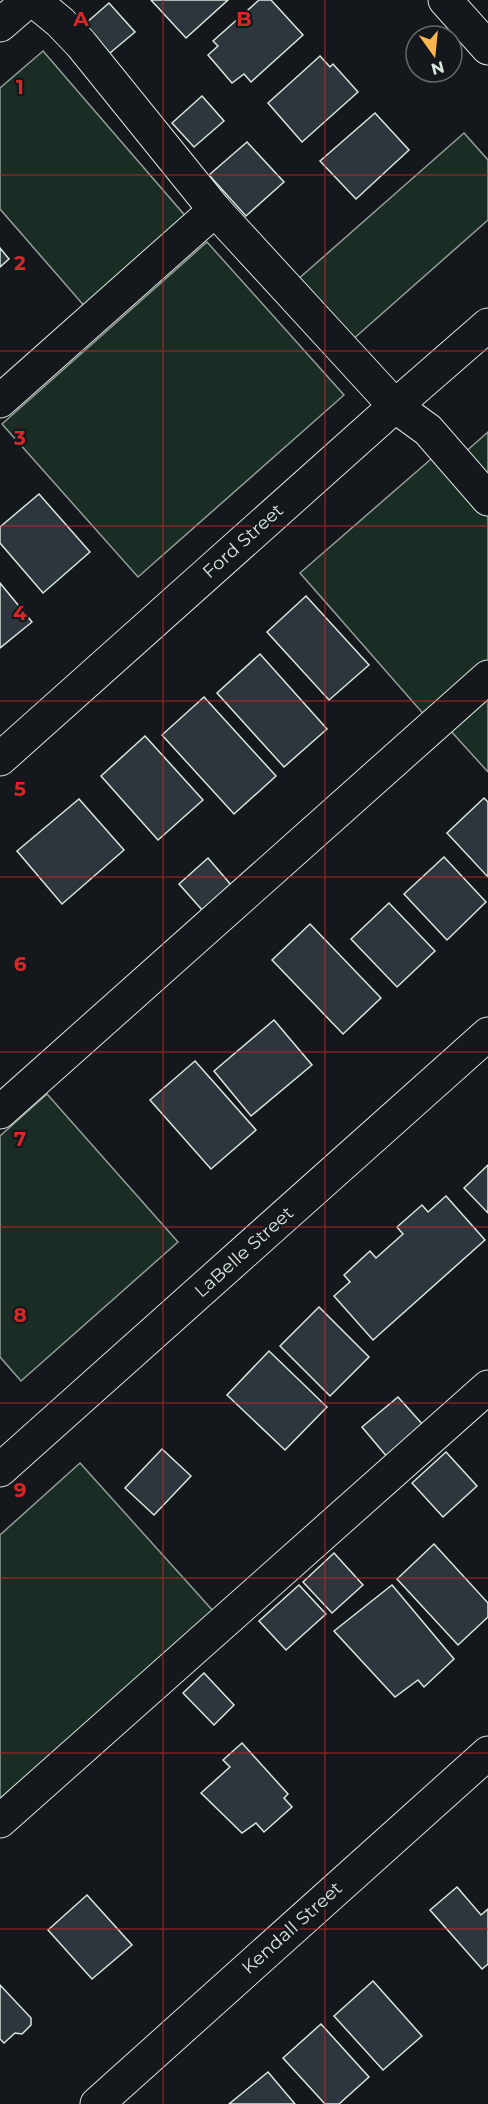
<svg xmlns="http://www.w3.org/2000/svg" width="488" height="2104" viewBox="0 0 488 2104" font-family="Montserrat,sans-serif">
  <style>
    .green { fill: #1a2d24; stroke: #939e99; stroke-width: 1.5 }
    .building { fill: #2c363c; stroke: #d8e6dc; stroke-width: 1.5 }
    .lines { fill: none; stroke-linecap: round; stroke-linejoin: round }
    .minor-casing { stroke: #d8e6dc; stroke-width: 35 }
    .minor { stroke: #14181c; stroke-width: 33 }
    .grid { fill: none; stroke: #d62828; stroke-width: 1.5; stroke-opacity: 0.55 }
    .labels { text-anchor: middle; stroke-width: 4.5; stroke-linejoin: round; paint-order: stroke }
    .street-label { font-size: 18px; fill: #d8e6dc; stroke: #14181c }
    .grid-label { font-size: 20px; text-anchor: middle; font-weight: bold; fill: #d62828; stroke: #14181c; stroke-width: 4.5; stroke-linejoin: round; paint-order: stroke }
  </style>
  <rect width="100%" height="100%" fill="#14181c"/>
  <g class="green">
    <polygon points="43,51 188,219 86,308 0,209 0,88"/>
    <polygon points="464,133 488,160 488,220 351,341 296,281"/>
    <polygon points="207,242 344,395 138,577 2,424"/>
    <polygon points="488,432 488,482 463,454"/>
    <polygon points="438,453 488,511 488,665 427,718 300,573"/>
    <polygon points="488,693 488,772 449,729"/>
    <polygon points="47,1094 178,1242 21,1381 0,1357 0,1136"/>
    <polygon points="80,1463 214,1612 0,1802 0,1535"/>
  </g>
  <g class="building">
    <polygon points="151,0 228,0 186,38"/>
    <polygon points="259,0 271,0 303,35 251,82 244,74 232,83 208,55 218,46 213,41"/>
    <polygon points="109,3 135,32 104,58 78,30"/>
    <polygon points="320,56 330,67 333,64 358,92 302,142 268,103"/>
    <polygon points="202,96 224,121 194,147 172,123"/>
    <polygon points="375,113 409,150 356,199 320,161"/>
    <polygon points="247,142 284,182 246,216 209,175"/>
    <polygon points="0,248 9,259 0,267"/>
    <polygon points="39,494 90,552 43,593 0,543 0,527"/>
    <polygon points="0,583 32,622 0,648"/>
    <polygon points="306,596 369,665 329,700 267,632"/>
    <polygon points="260,654 327,729 284,767 217,693"/>
    <polygon points="204,697 276,776 234,814 162,735"/>
    <polygon points="145,736 203,800 158,840 101,776"/>
    <polygon points="484,798 488,802 488,877 447,833"/>
    <polygon points="79,799 124,850 62,904 17,851"/>
    <polygon points="444,857 486,902 447,940 404,894"/>
    <polygon points="208,858 232,886 203,911 179,884"/>
    <polygon points="389,903 435,951 397,987 351,939"/>
    <polygon points="310,924 381,998 343,1034 272,960"/>
    <polygon points="274,1020 312,1065 251,1116 214,1071"/>
    <polygon points="195,1061 256,1130 211,1169 150,1100"/>
    <polygon points="488,1165 488,1213 464,1188"/>
    <polygon points="446,1196 485,1240 373,1340 334,1296 350,1282 344,1275 370,1251 376,1258 403,1234 397,1227 422,1205 428,1212"/>
    <polygon points="319,1307 369,1357 330,1396 280,1346"/>
    <polygon points="269,1351 327,1407 285,1450 227,1395"/>
    <polygon points="398,1397 424,1426 388,1458 362,1427"/>
    <polygon points="162,1449 191,1476 154,1515 125,1488"/>
    <polygon points="446,1452 477,1486 443,1517 412,1483"/>
    <polygon points="434,1544 488,1603 488,1617 458,1645 397,1579"/>
    <polygon points="334,1553 363,1585 332,1613 303,1582"/>
    <polygon points="299,1585 326,1614 286,1650 259,1621"/>
    <polygon points="392,1585 454,1659 424,1687 418,1680 395,1697 334,1631"/>
    <polygon points="204,1673 234,1705 214,1725 183,1693"/>
    <polygon points="242,1743 288,1794 284,1798 292,1807 264,1832 256,1823 242,1833 201,1793 230,1767 223,1760"/>
    <polygon points="457,1887 481,1915 488,1909 488,1964 482,1969 430,1910"/>
    <polygon points="87,1895 132,1945 92,1979 48,1930"/>
    <polygon points="373,1981 422,2036 383,2070 334,2016"/>
    <polygon points="0,1985 31,2018 31,2025 22,2034 15,2033 4,2043 0,2039"/>
    <polygon points="321,2024 369,2077 339,2104 325,2104 283,2058"/>
    <polygon points="268,2072 295,2104 229,2104"/>
  </g>
  <g class="lines">
    <defs>
      <g id="minor">
        <polyline points="33,0 60,22 81,44 215,210 395,406 428,430 488,499"/>
        <polyline points="445,0 488,48"/>
        <polyline points="0,25 29,0"/>
        <polyline points="0,401 215,210"/>
        <polyline points="0,759 395,406 488,325"/>
        <polyline points="0,1112 488,677"/>
        <polyline points="0,1470 488,1034"/>
        <polyline points="0,1821 488,1387"/>
        <polyline points="97,2104 488,1753"/>
      </g>
    </defs>
    <use href="#minor" class="minor-casing"/>
    <use href="#minor" class="minor"/>
  </g>
  <path class="grid" d="M 163,0 L 163,2104M 325,0 L 325,2104M 0,175 L 488,175M 0,351 L 488,351M 0,526 L 488,526M 0,701 L 488,701M 0,877 L 488,877M 0,1052 L 488,1052M 0,1227 L 488,1227M 0,1403 L 488,1403M 0,1578 L 488,1578M 0,1753 L 488,1753M 0,1929 L 488,1929"/>
  <g class="labels">
    <g class="street-label">
      <text transform="translate(243 541) rotate(-42)" y="6">Ford Street</text>
      <text transform="translate(244 1252) rotate(-42)" y="6">LaBelle Street</text>
      <text transform="translate(292 1928) rotate(-42)" y="6">Kendall Street</text>
    </g>
  </g>
  <g class="grid-label">
    <text x="81" y="26">A</text>
    <text x="244" y="26">B</text>
    <text x="20" y="94">1</text>
    <text x="20" y="270">2</text>
    <text x="20" y="445">3</text>
    <text x="20" y="620">4</text>
    <text x="20" y="796">5</text>
    <text x="20" y="971">6</text>
    <text x="20" y="1146">7</text>
    <text x="20" y="1322">8</text>
    <text x="20" y="1497">9</text>
  </g>
  <g transform="translate(434 54) rotate(165)"><circle r="28" fill="#14181c" stroke="#626a69" stroke-width="1.5"/>
  <path d="M0-4.5L10 22L0 15L-10 22Z" fill="#ffb74d"/>
  <text y="-9" font-size="16" font-weight="bold" text-anchor="middle" fill="#d8e6dc">N</text>
  </g>
</svg>
